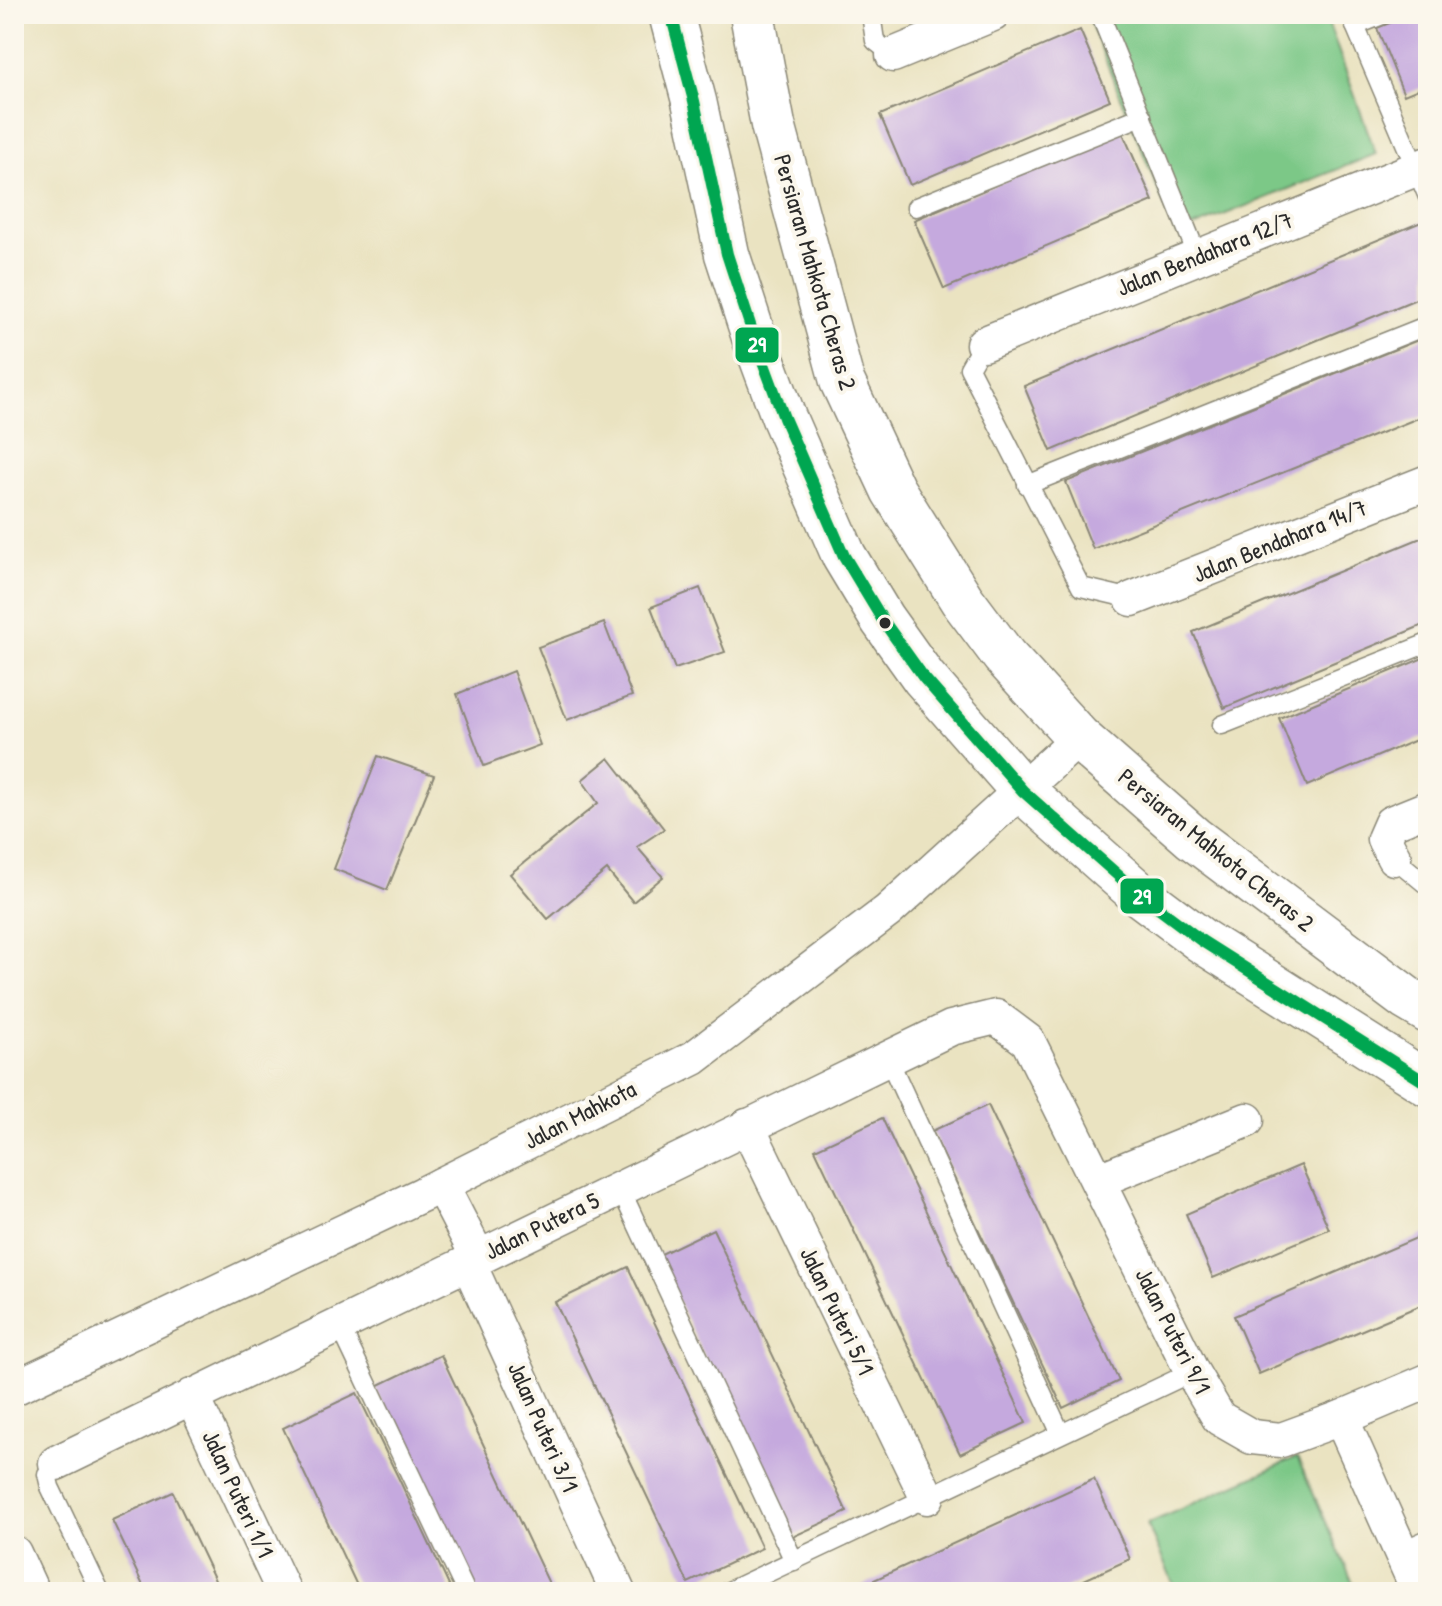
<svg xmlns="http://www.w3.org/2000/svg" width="1442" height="1606" viewBox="0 0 1442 1606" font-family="'Patrick Hand',sans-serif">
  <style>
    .green { fill: #7cc887; stroke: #547a59; stroke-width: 2 }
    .building { fill: #c5a9de }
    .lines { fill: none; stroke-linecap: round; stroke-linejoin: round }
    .service-casing { stroke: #8a8776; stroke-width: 21 }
    .minor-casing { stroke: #8a8776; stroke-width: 37 }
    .tertiary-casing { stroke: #8a8776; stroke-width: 47 }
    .service { stroke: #fff; stroke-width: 18 }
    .minor { stroke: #fff; stroke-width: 34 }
    .tertiary { stroke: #fff; stroke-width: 44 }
    .bus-1-casing { stroke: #fbf7ec; stroke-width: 18 }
    .bus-1 { stroke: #00a651; stroke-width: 12 }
    .bus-dot { fill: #2b2b2b; stroke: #fbf7ec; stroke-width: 3 }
    .labels { text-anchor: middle; stroke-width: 8; stroke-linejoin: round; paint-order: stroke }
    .street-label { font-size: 24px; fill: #2b2b2b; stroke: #fbf7ec }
    .line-badge { stroke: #fbf7ec; stroke-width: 3 }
    .badge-label { font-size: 22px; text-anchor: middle; font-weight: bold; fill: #fff }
  </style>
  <rect width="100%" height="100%" fill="#fbf7ec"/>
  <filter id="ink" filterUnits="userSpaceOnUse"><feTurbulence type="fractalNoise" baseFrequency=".0125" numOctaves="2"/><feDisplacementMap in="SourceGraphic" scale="16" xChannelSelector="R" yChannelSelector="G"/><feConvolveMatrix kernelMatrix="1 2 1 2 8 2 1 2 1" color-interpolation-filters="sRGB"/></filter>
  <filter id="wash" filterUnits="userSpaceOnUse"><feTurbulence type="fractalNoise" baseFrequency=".006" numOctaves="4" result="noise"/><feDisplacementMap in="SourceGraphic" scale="32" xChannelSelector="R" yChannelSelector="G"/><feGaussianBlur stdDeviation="1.8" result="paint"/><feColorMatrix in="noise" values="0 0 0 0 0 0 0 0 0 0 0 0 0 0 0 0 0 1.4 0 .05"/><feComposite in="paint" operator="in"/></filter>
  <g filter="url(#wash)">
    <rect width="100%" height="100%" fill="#eae3c1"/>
    <g class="green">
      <polygon points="1087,14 1325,14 1376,154 1176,234"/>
      <polygon points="1297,1457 1357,1592 1177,1592 1147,1524"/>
    </g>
    <g id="blocks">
      <g class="building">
        <polygon points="1412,14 1428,14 1428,85 1404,95 1377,28"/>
        <polygon points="1080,30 1110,100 910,185 880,115"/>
        <polygon points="1122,131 1153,201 944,289 914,220"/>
        <polygon points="1426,220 1428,225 1428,294 1051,451 1024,386"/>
        <polygon points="1428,336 1428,414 1093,549 1066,482"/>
        <polygon points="1428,535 1428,623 1224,708 1193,632"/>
        <polygon points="700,588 725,652 675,669 651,607"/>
        <polygon points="604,623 632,696 567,720 538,647"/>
        <polygon points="1428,656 1428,735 1307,786 1279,718"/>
        <polygon points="513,671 540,745 484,766 457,694"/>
        <polygon points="378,756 434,775 387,890 334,869"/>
        <polygon points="609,758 664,829 637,847 663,877 633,902 607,870 548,919 510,874 598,803 582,780"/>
        <polygon points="988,1105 1119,1381 1063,1408 932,1131"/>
        <polygon points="882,1118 1026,1423 960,1454 815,1149"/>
        <polygon points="1301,1165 1329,1229 1213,1278 1186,1214"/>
        <polygon points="713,1229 847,1512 790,1538 657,1256"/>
        <polygon points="1428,1233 1428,1302 1259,1374 1234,1316"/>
        <polygon points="628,1267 762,1548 688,1583 555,1302"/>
        <polygon points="441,1355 553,1592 473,1592 375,1387"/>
        <polygon points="357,1393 398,1477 452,1592 360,1592 283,1428"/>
        <polygon points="1094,1479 1130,1559 1058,1592 848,1592"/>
        <polygon points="173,1492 213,1576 220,1592 146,1592 125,1547 112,1520"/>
      </g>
    </g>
  </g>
  <g filter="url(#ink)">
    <use href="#blocks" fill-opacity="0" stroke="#8a8776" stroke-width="2"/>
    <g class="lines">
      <defs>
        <g id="service">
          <polyline points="871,14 875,41 893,55"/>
          <polyline points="1100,14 1198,257"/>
          <polyline points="1350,14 1428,197"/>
          <polyline points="1355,26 1385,14"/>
          <polyline points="916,207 1142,116"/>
          <polyline points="983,344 969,368 1081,587 1132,599"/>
          <polyline points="1027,485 1428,325"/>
          <polyline points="1222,725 1428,643"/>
          <polyline points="1394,858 1428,886"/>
          <polyline points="888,1058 1060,1432"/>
          <polyline points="620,1188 794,1561"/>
          <polyline points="339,1324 466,1592"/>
          <polyline points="56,1463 47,1474 50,1487 100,1592"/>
          <polyline points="1401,1551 1428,1539"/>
          <polyline points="727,1592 1192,1372"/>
        </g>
        <g id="minor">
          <polyline points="893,55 993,14"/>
          <polyline points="983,344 1428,164"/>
          <polyline points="1132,599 1428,482"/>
          <polyline points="1394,858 1384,839 1391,823 1428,808"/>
          <polyline points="747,1126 927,1497"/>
          <polyline points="1099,1180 1247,1120"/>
          <polyline points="441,1185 478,1257"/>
          <polyline points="468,1262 618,1592"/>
          <polyline points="14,1388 423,1194 694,1058 888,911 1079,738"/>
          <polyline points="192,1396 284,1592"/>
          <polyline points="1341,1418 1419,1592"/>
          <polyline points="56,1463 951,1028 996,1017 1028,1041 1192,1372 1219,1418 1252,1437 1281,1440 1341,1418 1428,1381"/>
          <polyline points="14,1553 32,1592"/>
        </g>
        <g id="tertiary">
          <polyline points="671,14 694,101 727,254 754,337 784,418 844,556 882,619 924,678 1023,791 1138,893 1202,941 1428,1084"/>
          <polyline points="752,14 773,125 842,381 893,490 962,600 1004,656 1079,738 1193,838 1406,998 1428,1011"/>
        </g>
      </defs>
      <use href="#service" class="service-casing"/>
      <use href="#minor" class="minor-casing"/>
      <use href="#tertiary" class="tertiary-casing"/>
      <use href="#service" class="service"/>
      <use href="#minor" class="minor"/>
      <use href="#tertiary" class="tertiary"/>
      <defs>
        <polyline id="bus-1" points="671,14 694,101 727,254 754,337 784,418 844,556 882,619 924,678 1023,791 1138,893 1202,941 1428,1084"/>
      </defs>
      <use href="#bus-1" class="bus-1-casing"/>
      <use href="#bus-1" class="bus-1"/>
    </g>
  </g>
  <circle class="bus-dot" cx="885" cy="623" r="7"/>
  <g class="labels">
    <g class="street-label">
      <text transform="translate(1205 254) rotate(-22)" y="8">Jalan Bendahara 12/7</text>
      <text transform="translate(815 272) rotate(74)" y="8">Persiaran Mahkota Cheras 2</text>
      <text transform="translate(1280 541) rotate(-22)" y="8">Jalan Bendahara 14/7</text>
      <text transform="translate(1216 850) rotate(39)" y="8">Persiaran Mahkota Cheras 2</text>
      <text transform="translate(580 1115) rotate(-27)" y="8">Jalan Mahkota</text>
      <text transform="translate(542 1226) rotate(-26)" y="8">Jalan Putera 5</text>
      <text transform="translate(837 1311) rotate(64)" y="8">Jalan Puteri 5/1</text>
      <text transform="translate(1173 1331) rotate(63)" y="8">Jalan Puteri 9/1</text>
      <text transform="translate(543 1427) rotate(66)" y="8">Jalan Puteri 3/1</text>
      <text transform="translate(238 1494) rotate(65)" y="8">Jalan Puteri 1/1</text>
    </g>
  </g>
  <g class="line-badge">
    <rect x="734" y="326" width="46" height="38" rx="8" fill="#00a651"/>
    <rect x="1119" y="877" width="46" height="38" rx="8" fill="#00a651"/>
  </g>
  <g class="badge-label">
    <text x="757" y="352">29</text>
    <text x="1142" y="904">29</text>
  </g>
  <rect width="1442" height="1606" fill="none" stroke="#fbf7ec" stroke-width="48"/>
</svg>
